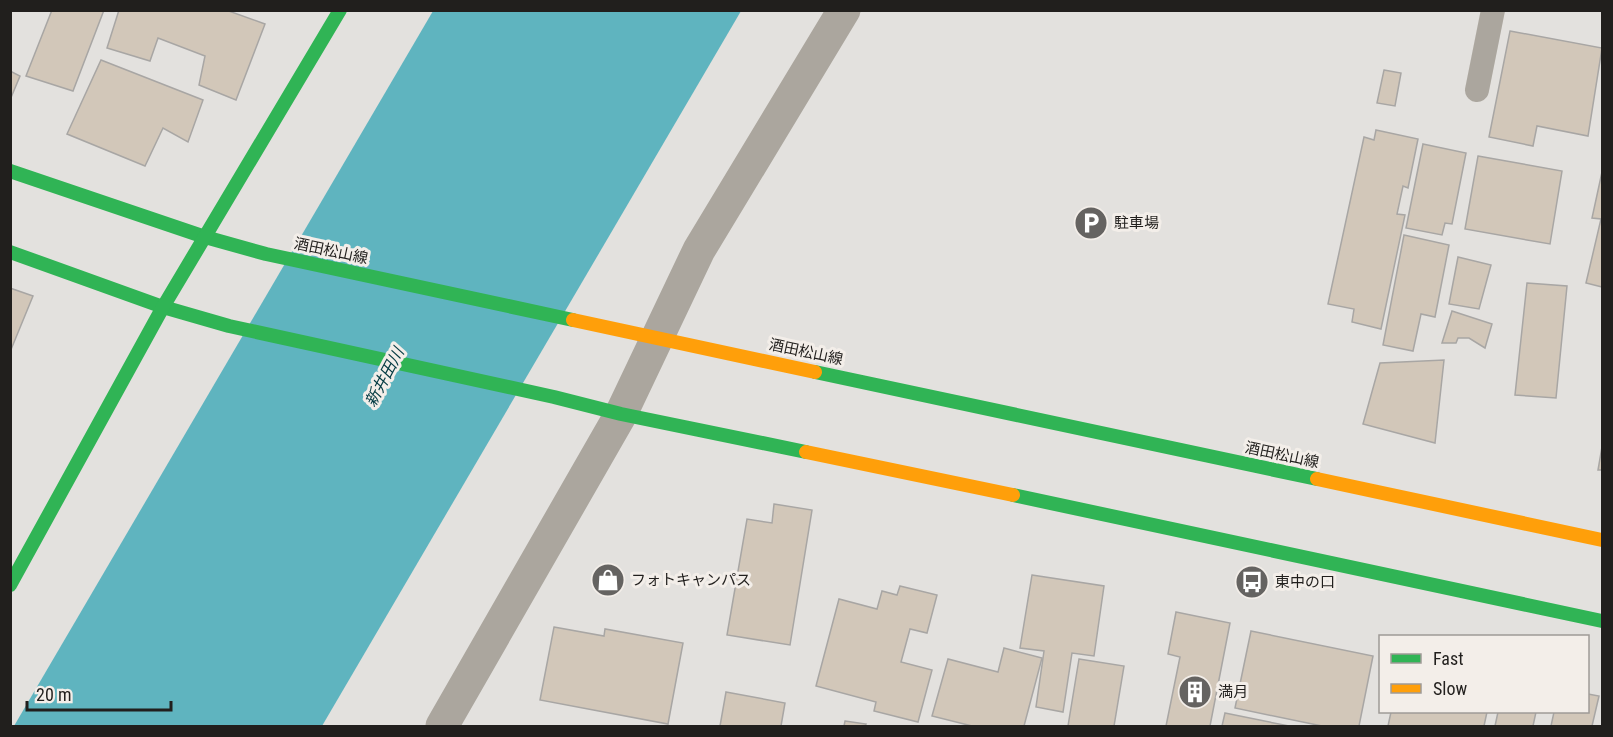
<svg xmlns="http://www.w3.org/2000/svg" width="1613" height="737" viewBox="0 0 1613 737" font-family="'Roboto Condensed','Noto Sans JP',sans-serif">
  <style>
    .water { fill: #5fb4bf }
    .building { fill: #d2c7b9; stroke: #a8a6a4; stroke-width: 1.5 }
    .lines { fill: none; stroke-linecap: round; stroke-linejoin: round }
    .lane { stroke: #aba69e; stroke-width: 24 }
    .street { stroke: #aba69e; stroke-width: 33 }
    .fast { stroke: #30b455; stroke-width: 14 }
    .slow { stroke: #ff9f0a; stroke-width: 14 }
    .labels { text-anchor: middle; stroke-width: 6; stroke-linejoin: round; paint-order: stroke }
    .poi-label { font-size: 15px; fill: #211f1d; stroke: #f3eee9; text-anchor: start }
    .street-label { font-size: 15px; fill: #211f1d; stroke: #f3eee9 }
    .water-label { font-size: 16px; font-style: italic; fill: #033a42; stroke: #f3eee9 }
  </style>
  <rect width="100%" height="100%" fill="#e3e1de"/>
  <polygon class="water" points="433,11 741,11 322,726 14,726"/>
  <g class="building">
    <polygon points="52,10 104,10 73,91 26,76"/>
    <polygon points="119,10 226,10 265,24 236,100 199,85 205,56 158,38 150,61 107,48"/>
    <polygon points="1510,31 1602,48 1588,136 1537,126 1533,146 1489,137"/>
    <polygon points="101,60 203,100 188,142 163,128 145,166 67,134"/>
    <polygon points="1384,70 1401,73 1395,106 1377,103"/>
    <polygon points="10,71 20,76 10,100"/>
    <polygon points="1376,130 1418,139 1408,188 1403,186 1397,214 1405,215 1381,329 1352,322 1354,309 1328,304 1364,137 1374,140"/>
    <polygon points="1423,144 1466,153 1452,224 1445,223 1442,235 1406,228"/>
    <polygon points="1478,156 1562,171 1550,244 1465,229"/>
    <polygon points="1602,172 1602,287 1586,283 1601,219 1592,218"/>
    <polygon points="1404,235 1449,245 1435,317 1421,314 1413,351 1383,345"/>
    <polygon points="1458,257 1491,265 1479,309 1449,304"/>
    <polygon points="1527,283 1567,286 1556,398 1515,395"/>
    <polygon points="10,288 33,296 10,352"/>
    <polygon points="1452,311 1492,324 1485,348 1469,338 1458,338 1456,343 1442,343"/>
    <polygon points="1444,360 1435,443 1363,424 1380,363"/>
    <polygon points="1602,447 1602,470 1598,470"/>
    <polygon points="774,504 812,510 790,645 727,635 747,519 772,523"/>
    <polygon points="1032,575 1104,586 1094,656 1072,653 1063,712 1036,707 1044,651 1020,648"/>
    <polygon points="900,586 937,595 927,633 910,629 901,662 932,670 918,722 874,711 876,702 816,686 839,599 877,609 882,591 897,595"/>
    <polygon points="1176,612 1230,623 1210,726 1166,726 1180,657 1168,654"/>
    <polygon points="554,627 604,636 605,629 683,643 668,724 540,700"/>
    <polygon points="1251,631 1373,656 1359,726 1322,726 1235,708"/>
    <polygon points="1004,648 1042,658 1024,726 972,726 932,716 948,659 998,672"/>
    <polygon points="1079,659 1124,666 1114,726 1068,726"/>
    <polygon points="726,692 785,703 781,726 720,726"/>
    <polygon points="1588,694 1599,696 1592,726 1551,726 1554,712 1588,712"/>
    <polygon points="1391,712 1487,712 1484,726 1388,726"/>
    <polygon points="1498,712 1536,712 1533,726 1495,726"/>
    <polygon points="1225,713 1289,726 1222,726"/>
    <polygon points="845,721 866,724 865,726 844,726"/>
  </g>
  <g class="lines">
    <polyline class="lane" points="1477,90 1493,10"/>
    <polyline class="street" points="442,726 621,414 699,250 844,10"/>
    <g class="fast">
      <polyline points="10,171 205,237 266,254 573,320"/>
      <polyline points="10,252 163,307 229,326 554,397 621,414 806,452"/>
      <polyline points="815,372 1317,479"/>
      <polyline points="1013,495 1602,621"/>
      <polyline points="10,585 163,307 340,10"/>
    </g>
    <g class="slow">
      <polyline points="573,320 815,372"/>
      <polyline points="806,452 1013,495"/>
      <polyline points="1317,479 1602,540"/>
    </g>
  </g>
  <defs>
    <symbol id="parking-disc" viewBox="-11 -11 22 22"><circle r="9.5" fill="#656361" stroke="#f3eee9"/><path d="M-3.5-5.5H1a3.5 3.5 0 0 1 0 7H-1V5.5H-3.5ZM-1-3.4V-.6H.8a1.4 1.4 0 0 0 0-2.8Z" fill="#fff"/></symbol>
    <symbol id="shop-disc" viewBox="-11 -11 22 22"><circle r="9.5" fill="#656361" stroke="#f3eee9"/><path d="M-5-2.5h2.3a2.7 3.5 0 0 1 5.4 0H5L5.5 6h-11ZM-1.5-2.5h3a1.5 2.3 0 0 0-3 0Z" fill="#fff"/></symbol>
    <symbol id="bus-disc" viewBox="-11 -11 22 22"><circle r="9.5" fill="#656361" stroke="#f3eee9"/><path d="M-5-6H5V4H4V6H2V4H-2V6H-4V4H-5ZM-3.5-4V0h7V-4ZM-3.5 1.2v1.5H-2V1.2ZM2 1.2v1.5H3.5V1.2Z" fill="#fff"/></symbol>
    <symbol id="building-disc" viewBox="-11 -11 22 22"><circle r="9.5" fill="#656361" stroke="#f3eee9"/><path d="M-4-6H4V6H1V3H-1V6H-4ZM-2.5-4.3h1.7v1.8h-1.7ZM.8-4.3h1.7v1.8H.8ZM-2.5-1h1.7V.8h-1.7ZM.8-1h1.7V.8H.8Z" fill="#fff"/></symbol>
  </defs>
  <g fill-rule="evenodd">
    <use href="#parking-disc" x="1072" y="204" width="38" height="38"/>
    <use href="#shop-disc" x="589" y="561" width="38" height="38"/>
    <use href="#bus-disc" x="1233" y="563" width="38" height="38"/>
    <use href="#building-disc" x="1176" y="673" width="38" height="38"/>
  </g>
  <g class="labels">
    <g class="poi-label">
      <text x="1114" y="228">駐車場</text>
      <text x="631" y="585">フォトキャンパス</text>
      <text x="1275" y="587">東中の口</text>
      <text x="1218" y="697">満月</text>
    </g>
    <g class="street-label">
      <text transform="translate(331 251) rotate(12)" y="5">酒田松山線</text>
      <text transform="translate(806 352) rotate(12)" y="5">酒田松山線</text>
      <text transform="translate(1282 455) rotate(12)" y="5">酒田松山線</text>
    </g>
    <g class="water-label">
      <text transform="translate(384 377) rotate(-62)" y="6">新井田川</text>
    </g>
  </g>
  <rect width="1613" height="737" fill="none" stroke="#211f1d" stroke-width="24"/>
  <rect x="1379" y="635" width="210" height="78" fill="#f3eee9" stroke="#9f9b97" stroke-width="1.5"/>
  <rect x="1391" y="654" width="30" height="9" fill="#30b455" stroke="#9f9b97" stroke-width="1.5"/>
  <text x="1433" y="665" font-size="18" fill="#211f1d">Fast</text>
  <rect x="1391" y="684" width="30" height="9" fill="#ff9f0a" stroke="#9f9b97" stroke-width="1.5"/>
  <text x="1433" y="695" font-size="18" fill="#211f1d">Slow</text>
  <path d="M27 701v9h144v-9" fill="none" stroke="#211f1d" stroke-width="3"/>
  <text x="36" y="701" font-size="18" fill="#211f1d" stroke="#f3eee9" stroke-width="4.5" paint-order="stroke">20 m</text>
</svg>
